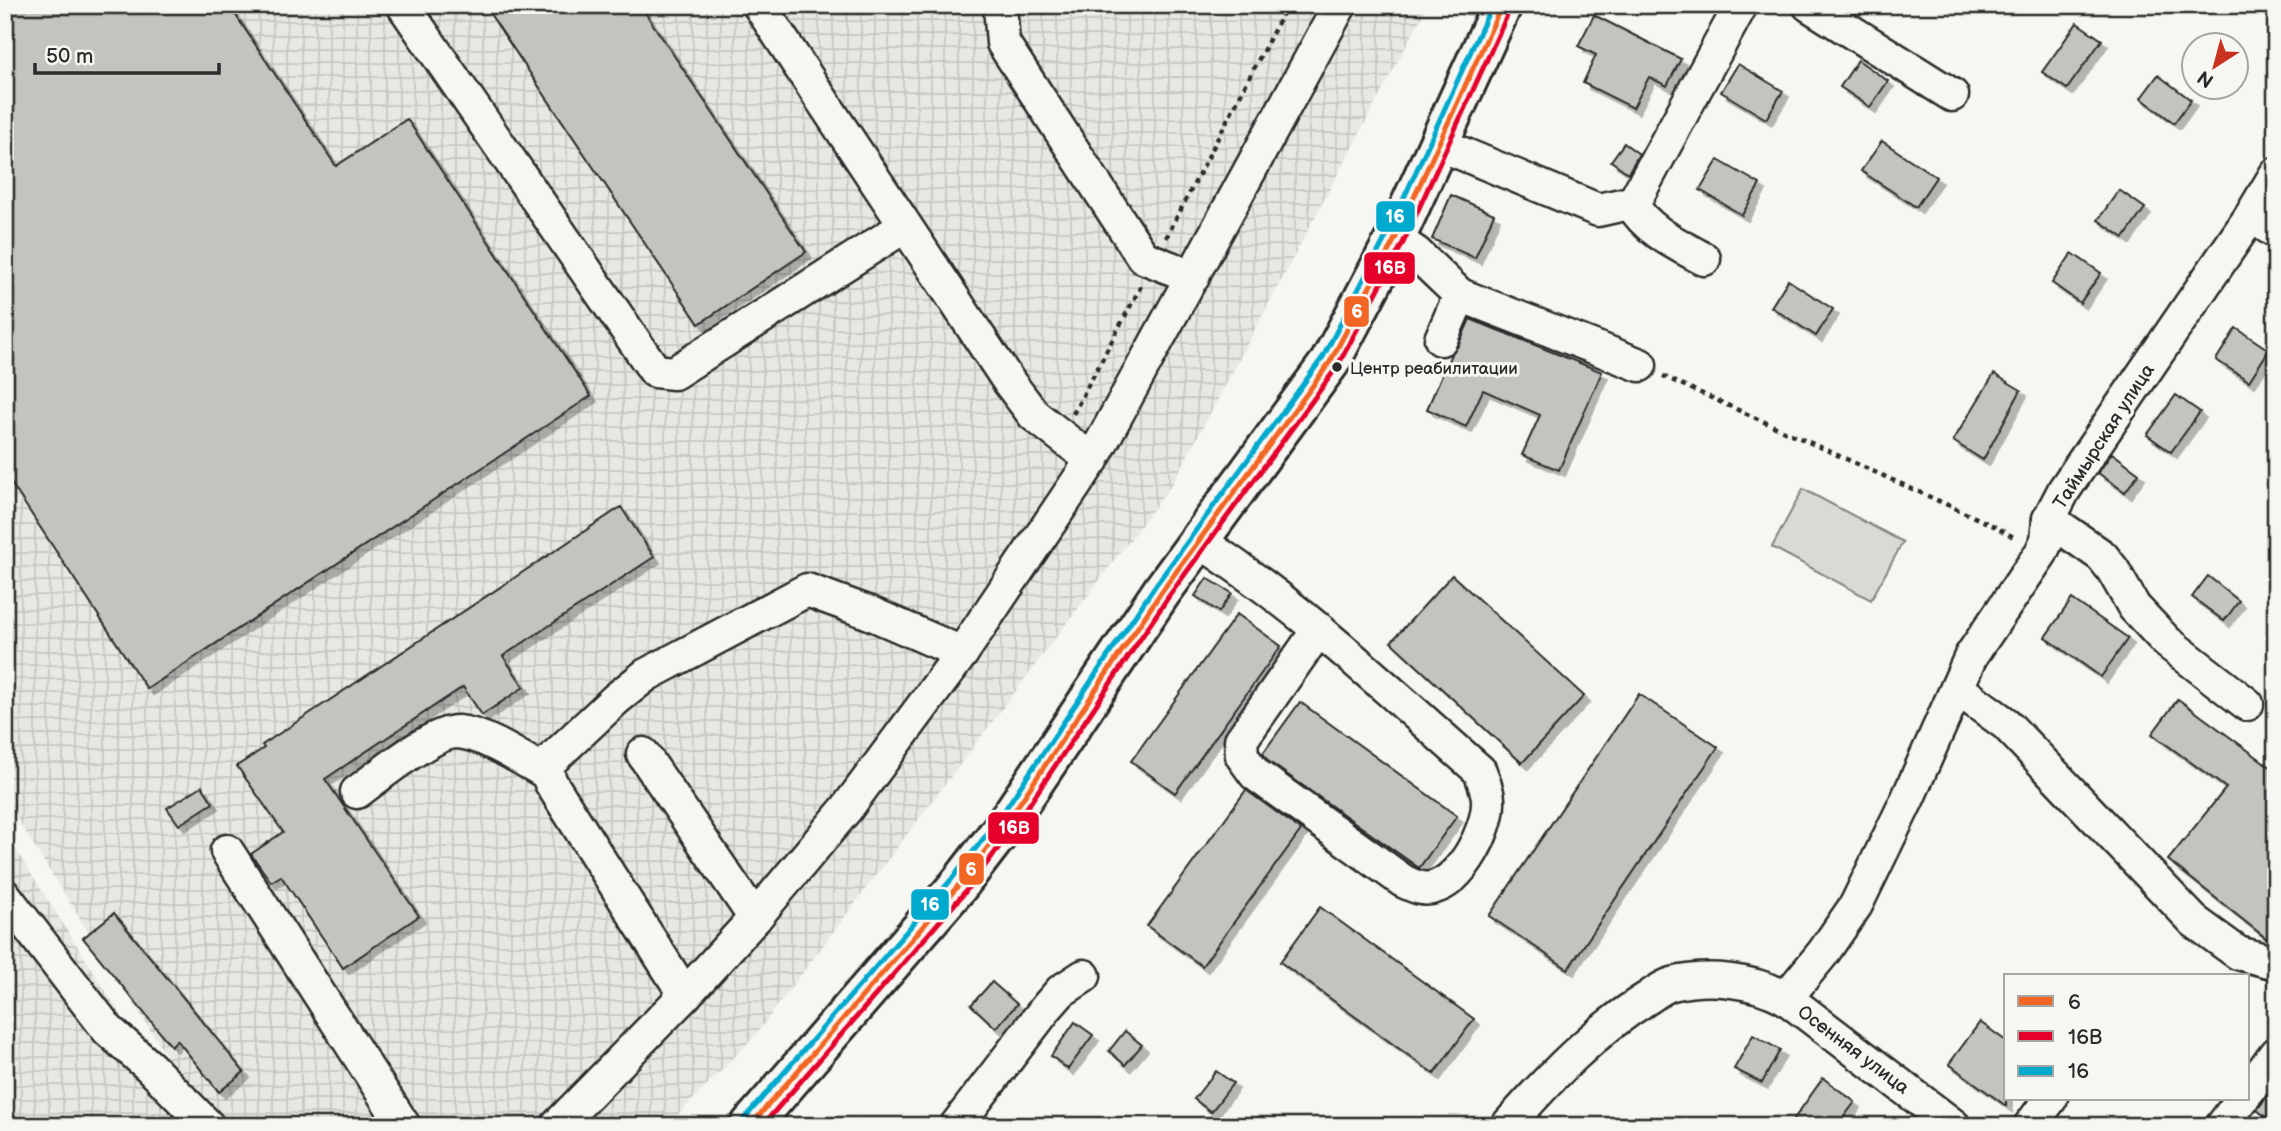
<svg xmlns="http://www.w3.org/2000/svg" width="2281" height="1131" viewBox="0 0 2281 1131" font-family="'Balsamiq Sans',sans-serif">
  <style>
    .industrial { fill: url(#industrial-grid) }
    .pitch { fill: #d9d9d5; stroke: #828280; stroke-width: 2 }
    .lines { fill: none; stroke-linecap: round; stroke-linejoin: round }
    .stream { stroke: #7a7a78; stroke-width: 7 }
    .building { fill: #c3c3c0; stroke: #2b2b2b; stroke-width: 2; filter: url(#shadow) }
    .minor-casing { stroke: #2b2b2b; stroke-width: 37 }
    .major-casing { stroke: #2b2b2b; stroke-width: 44 }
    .path { stroke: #2b2b2b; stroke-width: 4.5; stroke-dasharray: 5 5; stroke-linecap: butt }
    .minor { stroke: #f6f6f2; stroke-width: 32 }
    .major { stroke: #f6f6f2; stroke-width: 38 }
    .bus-1-casing { stroke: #f6f6f2; stroke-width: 10 }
    .bus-2-casing { stroke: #f6f6f2; stroke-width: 10 }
    .bus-3-casing { stroke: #f6f6f2; stroke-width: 10 }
    .bus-1 { stroke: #f26522; stroke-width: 5 }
    .bus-2 { stroke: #e4002b; stroke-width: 5 }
    .bus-3 { stroke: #00a9ce; stroke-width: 5 }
    .bus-dot { fill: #2b2b2b; stroke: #f6f6f2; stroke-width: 2.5 }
    .labels { text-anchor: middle; stroke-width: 6; stroke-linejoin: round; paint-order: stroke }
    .bus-label { font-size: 17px; fill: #2b2b2b; stroke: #f6f6f2; text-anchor: start }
    .street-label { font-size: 19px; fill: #2b2b2b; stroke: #f6f6f2 }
    .line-badge { stroke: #f6f6f2; stroke-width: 2.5 }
    .badge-label { font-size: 19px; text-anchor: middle; font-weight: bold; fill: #fff }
  </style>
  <defs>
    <pattern id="industrial-grid" width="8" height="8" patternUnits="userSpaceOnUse" patternTransform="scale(1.75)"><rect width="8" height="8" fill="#e7e7e3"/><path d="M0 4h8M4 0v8" fill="none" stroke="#c6c6c3"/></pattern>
    <filter id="shadow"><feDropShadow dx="6" dy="6" stdDeviation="0" flood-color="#0004"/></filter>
  </defs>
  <rect width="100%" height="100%" fill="#f6f6f2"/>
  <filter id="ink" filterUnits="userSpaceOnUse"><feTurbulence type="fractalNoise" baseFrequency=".0143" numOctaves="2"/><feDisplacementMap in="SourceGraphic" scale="14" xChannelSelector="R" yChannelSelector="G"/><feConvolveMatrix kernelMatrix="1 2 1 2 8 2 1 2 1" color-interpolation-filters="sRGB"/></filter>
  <g filter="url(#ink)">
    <g class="industrial">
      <polygon points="5,5 1428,5 1173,483 753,1038 667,1126 211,1126 5,800"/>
      <polygon points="5,833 192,1126 5,1126"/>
    </g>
    <polygon class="pitch" points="1803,489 1903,542 1871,600 1772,547"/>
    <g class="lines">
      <polyline class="stream" points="2274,5 2276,7"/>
    </g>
    <g class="building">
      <polygon points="5,5 229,5 336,166 407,119 591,396 147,689 5,474"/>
      <polygon points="484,5 640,5 806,252 699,324"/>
      <polygon points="1594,15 1681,59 1667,86 1649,77 1633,108 1583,83 1596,55 1578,46"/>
      <polygon points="2077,23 2102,40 2067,89 2042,72"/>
      <polygon points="1858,60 1888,81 1870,107 1840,87"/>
      <polygon points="1738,64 1783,91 1766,119 1721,92"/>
      <polygon points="2158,75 2191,100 2174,123 2141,98"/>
      <polygon points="1882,141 1936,177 1916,207 1861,171"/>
      <polygon points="1624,143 1639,154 1628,173 1611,161"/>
      <polygon points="1718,160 1760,184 1742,215 1700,190"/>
      <polygon points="2119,190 2145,208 2124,238 2098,220"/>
      <polygon points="1451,195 1494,214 1475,258 1432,239"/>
      <polygon points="2072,253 2101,273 2080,303 2052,283"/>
      <polygon points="1788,280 1833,309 1816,336 1771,307"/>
      <polygon points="1470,319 1602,372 1559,470 1522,455 1540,415 1483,390 1466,427 1427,409 1451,354 1458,346"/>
      <polygon points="2236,328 2269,350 2249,381 2216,360"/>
      <polygon points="1994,374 2021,390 1983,460 1953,441"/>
      <polygon points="2176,395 2200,412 2171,452 2147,435"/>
      <polygon points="2112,453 2139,473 2125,492 2098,473"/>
      <polygon points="621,507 654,557 503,656 524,687 482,715 463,687 325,779 419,916 343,968 281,876 271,882 251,854 283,832 237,766 264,748 262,745"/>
      <polygon points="1452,575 1584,696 1522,763 1391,642"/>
      <polygon points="2208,576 2239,601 2224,621 2192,597"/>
      <polygon points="1207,578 1232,593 1219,612 1195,596"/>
      <polygon points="2072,599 2128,638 2101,677 2045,637"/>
      <polygon points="1237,614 1281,646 1175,793 1131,761"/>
      <polygon points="1639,694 1718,747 1568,969 1489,916"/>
      <polygon points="2178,699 2276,771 2276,928 2267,939 2168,860 2226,788 2152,734"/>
      <polygon points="1300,702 1457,816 1419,868 1268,761 1263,753"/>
      <polygon points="202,786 213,803 179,825 167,808"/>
      <polygon points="1246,790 1301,830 1202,966 1147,926"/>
      <polygon points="1320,907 1474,1019 1434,1074 1280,962"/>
      <polygon points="114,913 244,1072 219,1092 177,1040 171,1046 83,938"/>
      <polygon points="992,982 1017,1004 996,1028 971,1005"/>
      <polygon points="1075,1022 1093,1035 1068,1069 1051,1056"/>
      <polygon points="1980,1022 2006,1041 2006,1106 1949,1064"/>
      <polygon points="1125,1031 1142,1045 1125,1065 1109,1051"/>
      <polygon points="1753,1035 1780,1050 1762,1083 1734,1069"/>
      <polygon points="1216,1071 1233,1083 1211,1112 1194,1099"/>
      <polygon points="1823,1078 1855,1102 1837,1126 1789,1126"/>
      <polygon points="2276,1084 2276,1125 2257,1110"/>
    </g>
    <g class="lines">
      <defs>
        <g id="minor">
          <polyline points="403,5 655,371 674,373 905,226"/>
          <polyline points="759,5 1009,382 1034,415 1092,460"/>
          <polyline points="1000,5 1003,43 1143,257 1193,277"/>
          <polyline points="1809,5 1952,95"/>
          <polyline points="1439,144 1598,210 1634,202 1741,5"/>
          <path d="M 1631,203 C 1647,231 1677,244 1704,259"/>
          <polyline points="2251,216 2276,232"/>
          <polyline points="1395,239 1416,253 1460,295 1640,365"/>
          <polyline points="1441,339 1460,295"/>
          <polyline points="2049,519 2102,556 2113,570 2134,607 2167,642 2247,704"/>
          <path d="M 1199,541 C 1301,607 1389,691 1480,771 C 1483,781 1489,793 1488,803 C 1488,830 1462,879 1435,887 C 1423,891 1414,886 1403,881 L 1255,774 L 1242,756 L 1241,740 L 1319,629"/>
          <polyline points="1958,689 2006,724 2194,921 2238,953 2276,963"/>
          <polyline points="643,754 755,918"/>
          <path d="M 357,792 C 379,776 433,731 458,732 C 485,734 523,760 547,773"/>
          <polyline points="227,851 404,1126"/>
          <polyline points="5,896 108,1030 150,1067 208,1126"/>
          <polyline points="685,995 551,783 547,773 549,762 616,699 646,675 807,590 870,613 962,653"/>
          <polyline points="1786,998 1823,953 1856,905 1907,800 1971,656 2041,553 2047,540 2049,519 2064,490 2251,216 2276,174"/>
          <polyline points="2248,1091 2276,1053"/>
          <polyline points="557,1126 685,995 755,918 847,808 962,653 1092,460 1340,5"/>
          <polyline points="956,1126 1047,1007 1061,991 1084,976"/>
          <path d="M 1507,1126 C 1549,1078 1594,1031 1649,997 C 1656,992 1664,986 1672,984 C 1709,975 1753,980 1786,998 L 1954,1126"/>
          <polyline points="2030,1126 2051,1098"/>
          <polyline points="2222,1126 2243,1098"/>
        </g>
        <polyline id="major" points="750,1126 958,886 1005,825 1162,591 1330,362 1395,239 1502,5"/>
      </defs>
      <use href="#minor" class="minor-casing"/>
      <use href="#major" class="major-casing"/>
      <g class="path">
        <polyline points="1166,238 1287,5"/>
        <polyline points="1663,376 1994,526 2017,539"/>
        <polyline points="1073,414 1141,286"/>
      </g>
      <use href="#minor" class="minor"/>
      <use href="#major" class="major"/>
      <defs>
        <polyline id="bus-1" points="750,1126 958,886 1005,825 1162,591 1330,362 1395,239 1502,5"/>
        <polyline id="bus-2" points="762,1126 965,892 1012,830 1169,596 1337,367 1403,243 1510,9"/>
        <polyline id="bus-3" points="743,1120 951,880 998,820 1155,586 1323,357 1387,235 1492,5"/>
      </defs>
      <use href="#bus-1" class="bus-1-casing"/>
      <use href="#bus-2" class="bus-2-casing"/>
      <use href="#bus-3" class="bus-3-casing"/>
      <use href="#bus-1" class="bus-1"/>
      <use href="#bus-2" class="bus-2"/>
      <use href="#bus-3" class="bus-3"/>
    </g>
  </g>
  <circle class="bus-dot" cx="1337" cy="367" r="6"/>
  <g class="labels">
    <g class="bus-label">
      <text x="1350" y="374">Центр реабилитации</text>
    </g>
    <g class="street-label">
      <text transform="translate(2103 436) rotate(-57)" y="7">Таймырская улица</text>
      <text transform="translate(1854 1049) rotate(37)" y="7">Осенняя улица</text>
    </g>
  </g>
  <g class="line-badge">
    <rect x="1375" y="200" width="41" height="33" rx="7" fill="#00a9ce"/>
    <rect x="1363" y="251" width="53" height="34" rx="7" fill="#e4002b"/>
    <rect x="1343" y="295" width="27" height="33" rx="7" fill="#f26522"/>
    <rect x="987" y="811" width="53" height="34" rx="7" fill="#e4002b"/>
    <rect x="958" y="852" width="27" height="34" rx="7" fill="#f26522"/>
    <rect x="910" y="888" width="40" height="33" rx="7" fill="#00a9ce"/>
  </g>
  <g class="badge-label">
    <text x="1395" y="223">16</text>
    <text x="1390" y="274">16В</text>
    <text x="1357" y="318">6</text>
    <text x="1014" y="834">16В</text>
    <text x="971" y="876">6</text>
    <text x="930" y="911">16</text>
  </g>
  <rect width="2281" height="1131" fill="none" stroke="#f6f6f2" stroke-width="28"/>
  <rect x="14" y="14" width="2253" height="1103" fill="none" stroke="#2b2b2b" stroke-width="2.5" filter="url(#ink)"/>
  <rect x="2004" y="974" width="245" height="126" fill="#f6f6f2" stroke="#a5a5a2" stroke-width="2"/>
  <rect x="2018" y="996" width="35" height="10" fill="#f26522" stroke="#a5a5a2" stroke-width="2"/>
  <text x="2068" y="1009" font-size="21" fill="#2b2b2b">6</text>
  <rect x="2018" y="1031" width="35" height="10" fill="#e4002b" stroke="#a5a5a2" stroke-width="2"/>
  <text x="2068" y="1044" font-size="21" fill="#2b2b2b">16В</text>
  <rect x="2018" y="1066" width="35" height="10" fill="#00a9ce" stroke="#a5a5a2" stroke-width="2"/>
  <text x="2068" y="1078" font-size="21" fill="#2b2b2b">16</text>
  <g transform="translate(2215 66) rotate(216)"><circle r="33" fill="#f6f6f2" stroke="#a5a5a2" stroke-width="2"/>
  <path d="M0-5L12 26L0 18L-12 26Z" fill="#c8321e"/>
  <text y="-10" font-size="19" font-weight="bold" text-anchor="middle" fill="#2b2b2b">N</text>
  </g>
  <path d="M35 63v10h184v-10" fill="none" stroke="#2b2b2b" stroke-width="3.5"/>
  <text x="46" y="63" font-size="21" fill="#2b2b2b" stroke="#f6f6f2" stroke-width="5" paint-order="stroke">50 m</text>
</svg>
